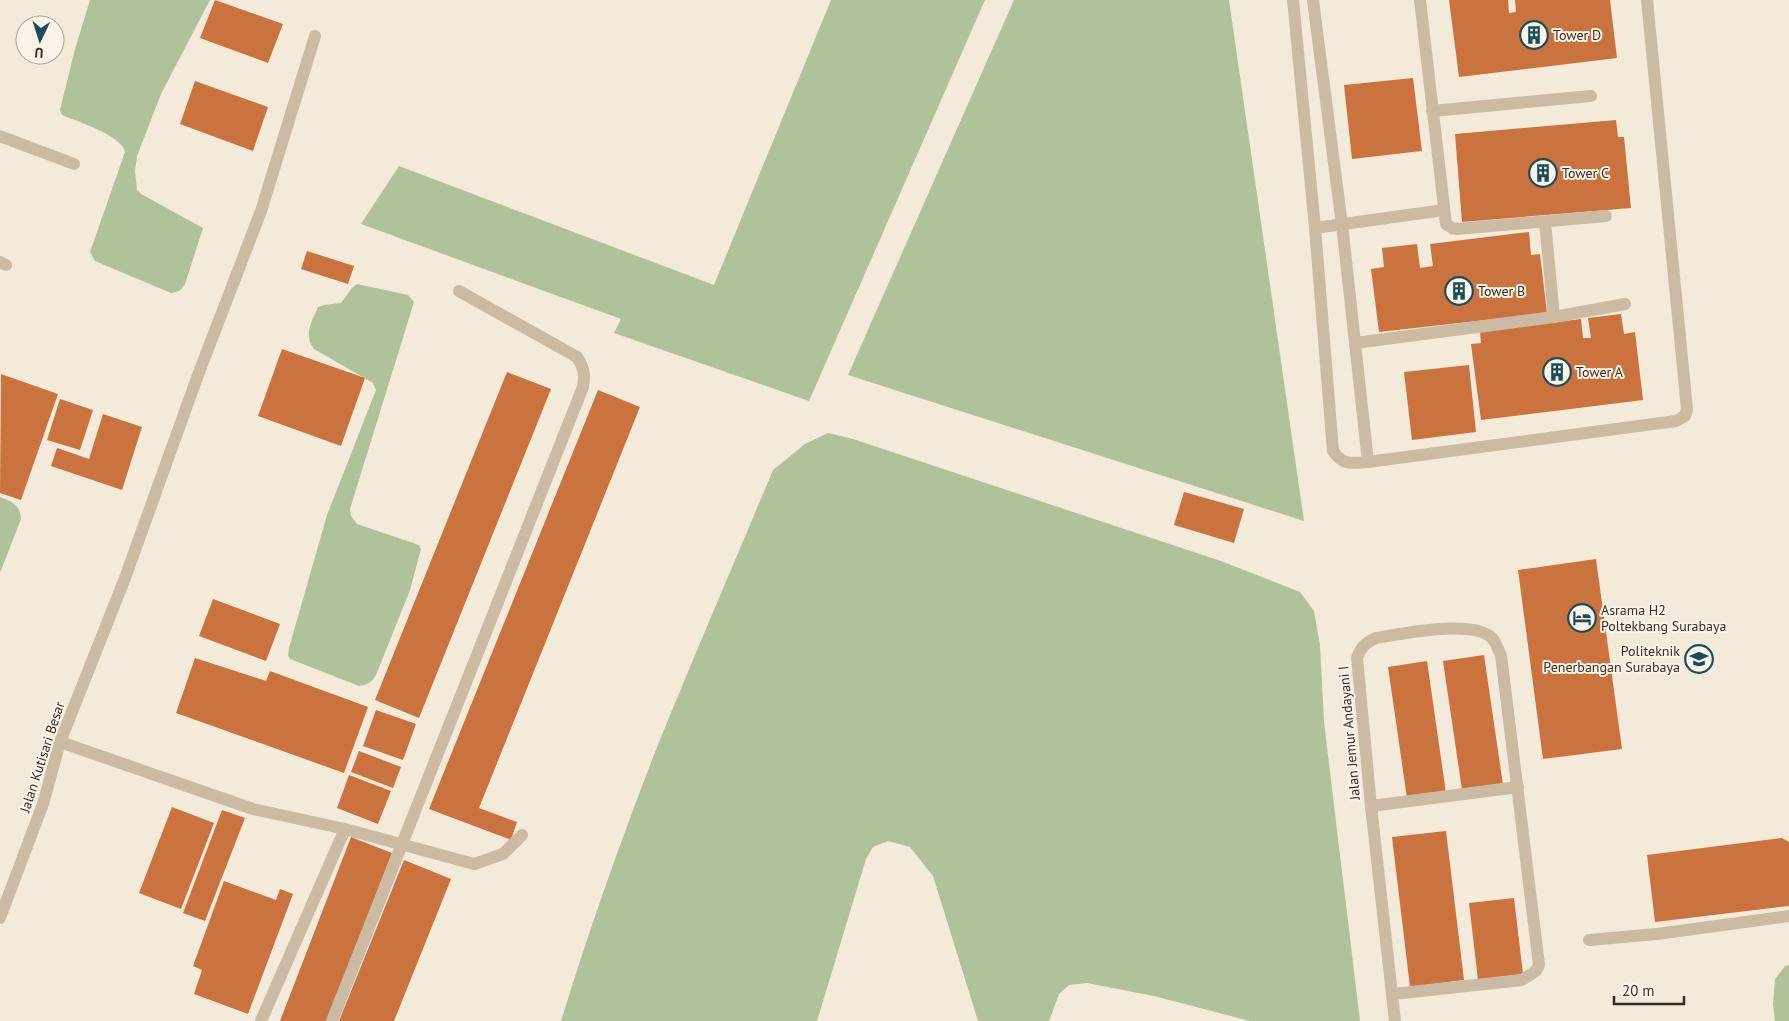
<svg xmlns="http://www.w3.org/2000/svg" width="1789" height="1021" viewBox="0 0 1789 1021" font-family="'PT Sans',sans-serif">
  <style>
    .green { fill: #afc299 }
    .building { fill: #cb733e }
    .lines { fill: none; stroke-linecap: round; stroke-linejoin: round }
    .lane { stroke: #cbbba5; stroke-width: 12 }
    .street { stroke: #cbbba5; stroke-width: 12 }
    .labels { text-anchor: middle; stroke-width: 4; stroke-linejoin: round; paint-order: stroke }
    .poi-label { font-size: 14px; fill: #362e27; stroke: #faf3e6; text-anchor: start }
    .street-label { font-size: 14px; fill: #362e27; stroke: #faf3e6 }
  </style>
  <rect width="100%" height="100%" fill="#f3ead9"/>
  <g class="green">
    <path d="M 90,0 L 210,0 L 161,94 L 137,156 L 135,171 L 137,190 L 141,194 L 203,228 L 185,284 C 181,291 178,292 171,293 L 95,261 L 90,252 L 125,152 C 123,136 76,121 62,115 L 60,110 L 75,49 Z"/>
    <polygon points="831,0 985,0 809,401 614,333 621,319 361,224 399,166 714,285"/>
    <polygon points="1014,0 1229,0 1304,521 848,375"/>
    <path d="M 357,284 L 408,295 L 414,302 L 350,509 L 351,516 L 357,524 L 419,545 L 421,549 L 410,590 L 376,675 C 372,682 368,685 359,686 L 290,659 L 288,656 L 289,648 L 327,515 L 376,390 L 373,383 L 314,349 C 303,335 312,321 318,307 L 324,305 L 341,303 L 352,288 Z"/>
    <path d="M 828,433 L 853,439 L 1221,561 L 1300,592 L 1314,611 L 1320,645 L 1324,722 L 1360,1021 L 1250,1021 L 1154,996 L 1087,983 L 1069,985 L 1059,994 L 1049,1021 L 978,1021 L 933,876 L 910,847 L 888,841 L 873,847 L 866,859 L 817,1021 L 561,1021 C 590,927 623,834 659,742 C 696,651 735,561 773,470 L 805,444 Z"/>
    <path d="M 0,497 C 12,502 20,504 21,519 L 0,573 Z"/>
    <polygon points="1789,965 1789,1021 1775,1021 1773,1004 1775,979 1785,966"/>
  </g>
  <g class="building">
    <polygon points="215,0 283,24 268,63 200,38"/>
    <polygon points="1449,0 1508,0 1509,13 1516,12 1515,0 1610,0 1617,58 1459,77"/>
    <polygon points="1413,78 1422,151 1352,159 1344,85"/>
    <polygon points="195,81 268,107 253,151 180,124"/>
    <polygon points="1616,120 1618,137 1624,137 1631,208 1462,222 1455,134"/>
    <polygon points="1529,232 1531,255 1540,254 1547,313 1379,332 1371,269 1384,267 1382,248 1417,244 1420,268 1433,266 1430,244"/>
    <polygon points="307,251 354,266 348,284 301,269"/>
    <polygon points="1621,314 1624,334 1635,332 1643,400 1481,420 1471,344 1481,343 1480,332 1581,319 1583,338 1591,338 1588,318"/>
    <polygon points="282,349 365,378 341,446 258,416"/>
    <polygon points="1469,365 1476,432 1412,440 1404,372"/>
    <polygon points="507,372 551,389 419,718 375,700"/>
    <polygon points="1,374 58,394 21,500 0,493"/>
    <polygon points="598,390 640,407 479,808 517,822 511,840 429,809"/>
    <polygon points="60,399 93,410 80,450 47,440"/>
    <polygon points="103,414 142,427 122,490 51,466 57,448 89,459"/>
    <polygon points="1184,492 1244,509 1234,543 1174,525"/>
    <polygon points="1596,559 1622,749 1543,759 1518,570"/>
    <polygon points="213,599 280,624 266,661 199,636"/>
    <polygon points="1484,655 1503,785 1462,790 1443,661"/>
    <polygon points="195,658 266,681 270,671 368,707 344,773 176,713"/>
    <polygon points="1427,661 1446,793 1407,798 1388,667"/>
    <polygon points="376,710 416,724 403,760 363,746"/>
    <polygon points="359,751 401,767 393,788 351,772"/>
    <polygon points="349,775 391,791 378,824 337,808"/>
    <polygon points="172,807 214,823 181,909 139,893"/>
    <polygon points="222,810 245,818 205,921 183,913"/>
    <polygon points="1446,831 1464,980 1410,987 1392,837"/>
    <polygon points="351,837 392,853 327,1021 280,1021"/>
    <polygon points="1782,838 1789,842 1789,906 1655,922 1647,855"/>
    <polygon points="404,860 451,879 394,1021 339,1021"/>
    <polygon points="224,881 276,900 280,889 293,894 248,1014 194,994 202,970 193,966"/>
    <polygon points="1514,898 1523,974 1478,980 1469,903"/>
  </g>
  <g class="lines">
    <g class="lane">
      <path d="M 1293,0 L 1315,228 L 1333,451 C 1343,466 1352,463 1368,462 L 1676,421 L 1685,416 L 1687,409 L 1647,0"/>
      <polyline points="1313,0 1343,233 1368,462"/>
      <polyline points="1420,0 1446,224 1452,228 1457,229 1606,216"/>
      <polyline points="1432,111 1591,96"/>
      <polyline points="1545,222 1554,317"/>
      <polyline points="1315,228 1444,210"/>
      <polyline points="1355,343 1554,317 1625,304"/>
      <polyline points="1589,940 1657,934 1789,916"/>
    </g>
    <g class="street">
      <polyline points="0,136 74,164"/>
      <polyline points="0,262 6,265"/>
      <polyline points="60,742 253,809 345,829"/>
      <polyline points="1371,806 1518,787"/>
      <polyline points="0,918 43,804 60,742 125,578 198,375 261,211 315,36"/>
      <path d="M 1393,994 L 1522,980 L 1536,971 L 1539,965 L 1501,655 C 1498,650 1496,642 1492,638 C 1472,619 1402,634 1376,638 C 1365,643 1361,647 1357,658 L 1371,806 L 1395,1021"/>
      <polyline points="261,1021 345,829 474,864 503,854 522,835"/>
      <path d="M 332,1021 L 583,387 C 585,375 584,367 577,357 L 459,291"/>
    </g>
  </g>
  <defs>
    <symbol id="building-ring" viewBox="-11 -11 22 22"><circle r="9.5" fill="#faf3e6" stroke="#1a4d5a" stroke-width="1.5"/><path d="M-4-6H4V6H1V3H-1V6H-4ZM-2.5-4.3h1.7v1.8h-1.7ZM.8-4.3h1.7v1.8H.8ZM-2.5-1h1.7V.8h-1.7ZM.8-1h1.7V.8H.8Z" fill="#1a4d5a"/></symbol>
    <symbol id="hotel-ring" viewBox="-11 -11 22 22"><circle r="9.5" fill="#faf3e6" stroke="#1a4d5a" stroke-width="1.5"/><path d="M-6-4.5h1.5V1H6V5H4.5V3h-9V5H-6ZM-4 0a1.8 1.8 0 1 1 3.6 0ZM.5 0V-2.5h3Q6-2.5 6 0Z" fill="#1a4d5a"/></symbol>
    <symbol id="university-ring" viewBox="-11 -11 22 22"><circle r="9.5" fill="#faf3e6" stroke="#1a4d5a" stroke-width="1.5"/><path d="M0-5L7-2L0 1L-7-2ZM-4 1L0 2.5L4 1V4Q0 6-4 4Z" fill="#1a4d5a"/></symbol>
  </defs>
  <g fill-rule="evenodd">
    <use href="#building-ring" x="1518" y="19" width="32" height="32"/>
    <use href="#building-ring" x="1527" y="157" width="32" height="32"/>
    <use href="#building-ring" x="1443" y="275" width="32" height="32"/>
    <use href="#building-ring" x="1541" y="356" width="32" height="32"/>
    <use href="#hotel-ring" x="1566" y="602" width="32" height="32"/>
    <use href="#university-ring" x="1683" y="643" width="32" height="32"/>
  </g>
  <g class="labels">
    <g class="poi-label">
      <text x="1553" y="40">Tower D</text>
      <text x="1562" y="178">Tower C</text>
      <text x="1478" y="296">Tower B</text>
      <text x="1576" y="377">Tower A</text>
      <text x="1601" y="615">Asrama H2<tspan x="1601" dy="16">Poltekbang Surabaya</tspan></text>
      <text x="1680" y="656" text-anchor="end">Politeknik<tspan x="1680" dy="16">Penerbangan Surabaya</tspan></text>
    </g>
    <g class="street-label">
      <text transform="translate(1349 733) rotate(-95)" y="5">Jalan Jemur Andayani I</text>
      <text transform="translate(42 757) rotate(-72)" y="5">Jalan Kutisari Besar</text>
    </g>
  </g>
  <g transform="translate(40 40) rotate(184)"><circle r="24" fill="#faf3e6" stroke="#aca49a"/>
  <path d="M0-4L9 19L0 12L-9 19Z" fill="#1a4d5a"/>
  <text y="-8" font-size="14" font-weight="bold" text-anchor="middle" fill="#362e27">U</text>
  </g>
  <path d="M1614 996v8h70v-8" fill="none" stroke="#362e27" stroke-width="2.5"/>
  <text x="1622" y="996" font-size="15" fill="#362e27" stroke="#faf3e6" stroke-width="4" paint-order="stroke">20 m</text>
</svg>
